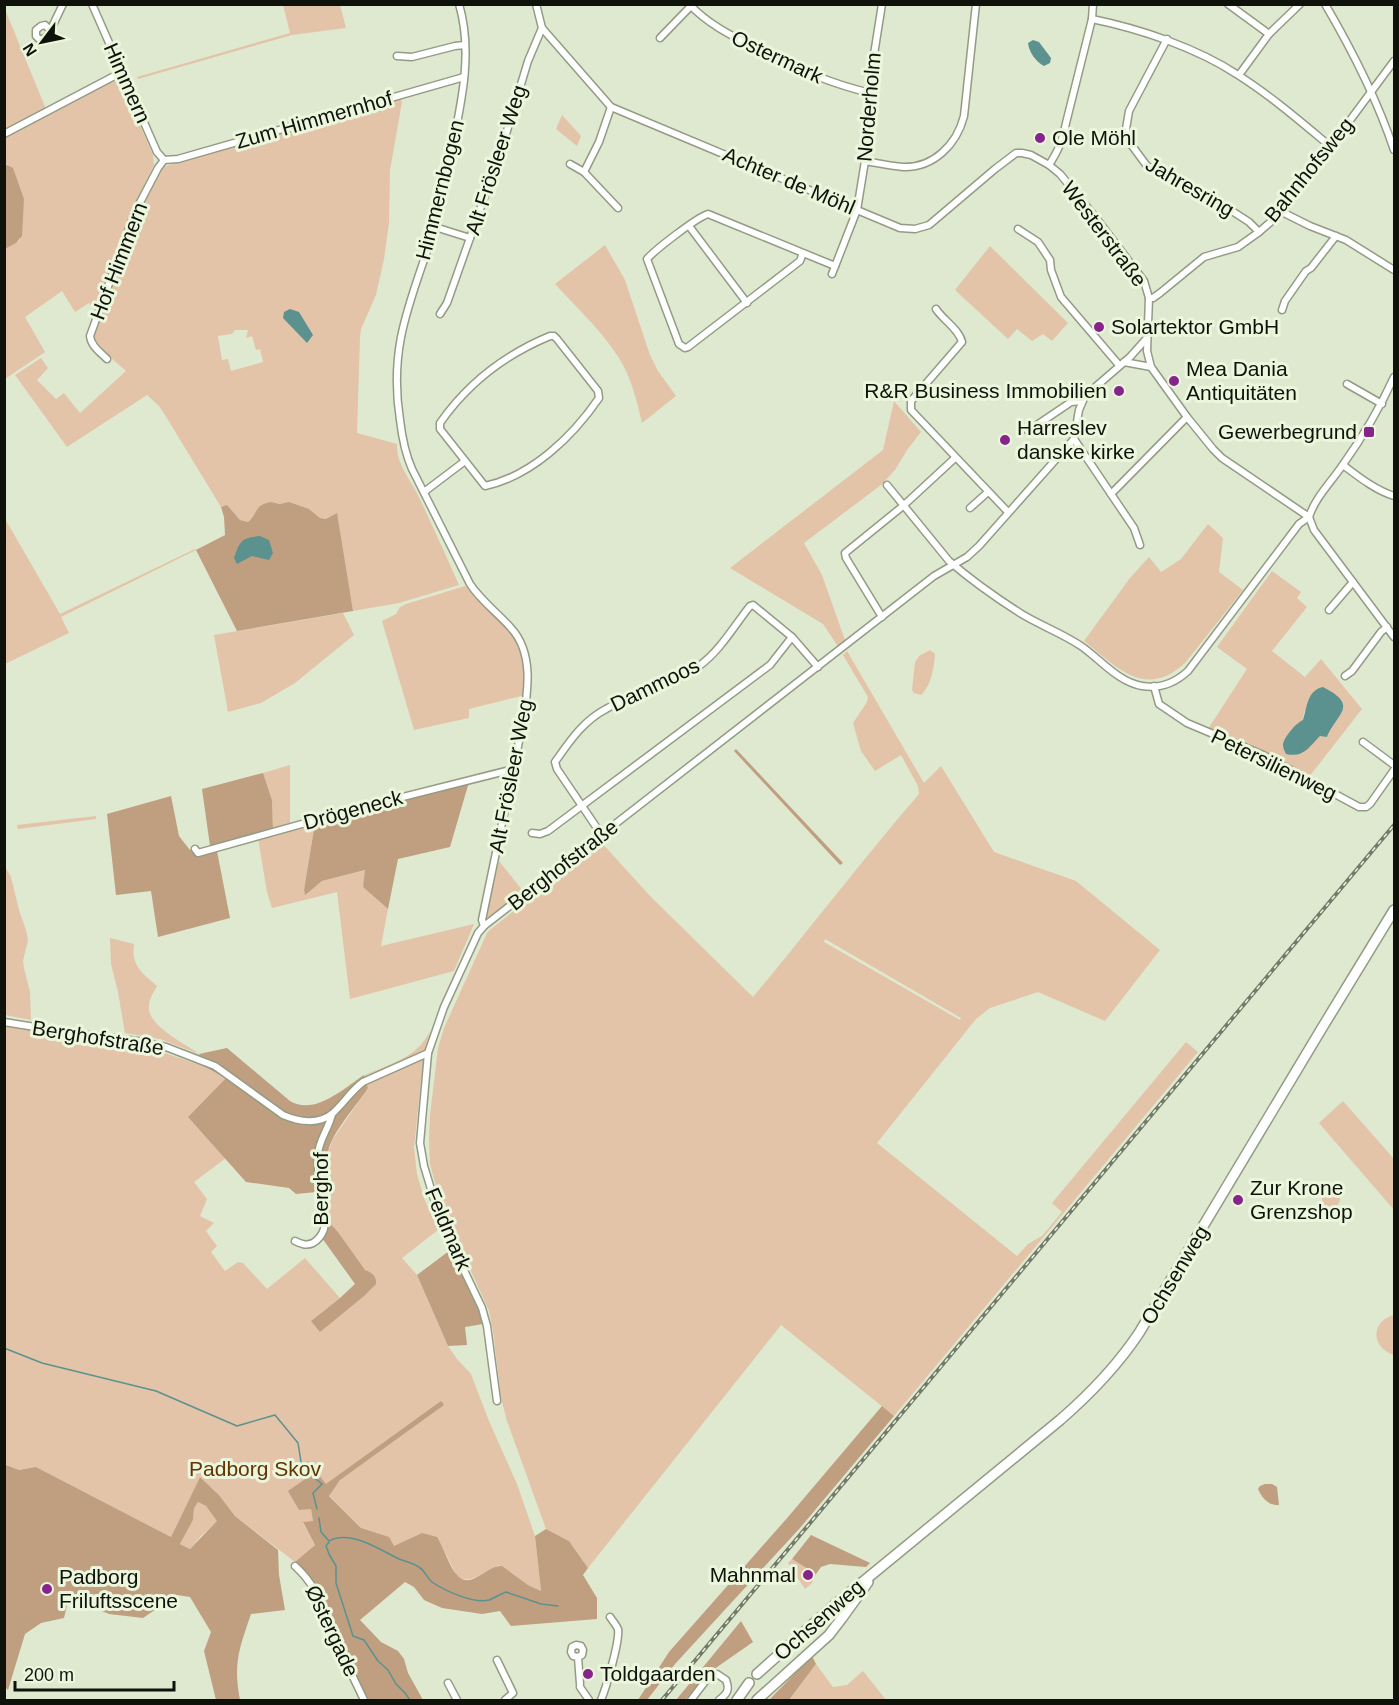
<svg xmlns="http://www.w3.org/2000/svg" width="1399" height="1705" viewBox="0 0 1399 1705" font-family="Helvetica,sans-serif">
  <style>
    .green { fill: #e3c4a9; fill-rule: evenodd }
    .forest { fill: #c09e80; fill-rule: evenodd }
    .water { fill: #5b928f }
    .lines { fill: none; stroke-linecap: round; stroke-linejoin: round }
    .stream { stroke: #5b928f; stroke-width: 1.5 }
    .street-casing { stroke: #929c85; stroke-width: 9 }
    .secondary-casing { stroke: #929c85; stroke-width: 12 }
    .street { stroke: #fff; stroke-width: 6 }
    .secondary { stroke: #fff; stroke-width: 9 }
    .rail-casing { stroke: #737a6a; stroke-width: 4 }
    .rail { stroke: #ebf6dd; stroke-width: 1.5; stroke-dasharray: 4.5; stroke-linecap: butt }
    .poi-dot { fill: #87248c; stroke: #ebf6dd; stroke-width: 2 }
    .labels { text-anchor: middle; stroke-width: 6; stroke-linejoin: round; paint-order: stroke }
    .street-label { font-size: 21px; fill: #0f120a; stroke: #ebf6dd }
    .poi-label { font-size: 21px; fill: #0f120a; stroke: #ebf6dd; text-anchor: start }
    .park-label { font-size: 21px; fill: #613400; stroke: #ebf6dd }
  </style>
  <rect width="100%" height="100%" fill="#dee9d0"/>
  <g class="green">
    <polygon points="283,5 340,5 346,28 292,35 138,79 137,77 290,33"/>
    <polygon points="4,7 46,109 5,130 4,130"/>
    <polygon points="120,80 153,155 154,165 130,214 96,310 89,303 75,312 62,291 25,317 45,352 5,379 5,249 20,240 24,199 7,164 5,164 5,138 113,81"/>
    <path d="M 400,99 L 402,102 L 390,170 L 389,223 L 384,259 L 376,295 L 361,329 L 360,337 L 357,433 L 397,444 C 396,463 410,479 418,495 C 432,525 446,555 459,585 L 399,603 L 353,611 L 346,570 L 326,519 L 320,518 L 309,509 L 271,502 L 248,522 L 240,520 L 227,506 L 221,507 L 165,415 L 159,406 L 147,395 L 67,447 L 15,375 L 41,358 L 48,368 L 37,380 L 56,399 L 64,393 L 80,413 L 126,371 L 96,345 L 93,335 L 120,265 L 136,220 L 160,171 L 166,166 ZM 235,330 L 248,330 L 246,338 L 252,336 L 256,350 L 260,349 L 263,362 L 231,371 L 228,359 L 222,360 L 218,336 L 232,334 Z"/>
    <polygon points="562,115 581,136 577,146 556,129"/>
    <path d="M 605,245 L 625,280 L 650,355 L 658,371 L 676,396 L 642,423 C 637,401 631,377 619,358 C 601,330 577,308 555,284 Z"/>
    <polygon points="990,246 1068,323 1052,341 1043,334 1032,341 1017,329 1008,339 955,290"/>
    <polygon points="894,401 921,432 907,450 895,470 881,485 804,543 822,575 846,643 839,648 823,624 730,568 883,450"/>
    <polygon points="4,517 60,614 195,549 196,550 61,617 69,633 5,664"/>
    <path d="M 1208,524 L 1223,538 L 1219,572 L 1243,590 L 1185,663 C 1145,700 1117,667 1084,641 L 1130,578 L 1149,557 L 1161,572 L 1181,559 Z"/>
    <path d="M 1272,571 L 1301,592 L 1297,598 L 1307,607 L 1272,651 L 1305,677 L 1321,659 L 1362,709 L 1309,777 L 1264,752 L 1208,729 L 1247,669 L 1217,647 ZM 1323,687 L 1332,692 L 1343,704 L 1327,736 L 1320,736 L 1302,753 L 1299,722 L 1303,721 L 1304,712 Z"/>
    <path d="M 465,586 C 473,592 481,601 488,609 C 518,639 526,651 525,695 L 469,709 L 469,718 L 414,730 L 382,621 L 396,614 L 400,607 L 406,604 Z"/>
    <polygon points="343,613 354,635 295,683 261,703 228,712 214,635"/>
    <path d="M 930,650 L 935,654 C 934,668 931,686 921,695 L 914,693 L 912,690 L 915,662 L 919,656 Z"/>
    <path d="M 847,651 L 924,783 L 941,766 L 994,852 L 1076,881 L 1160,950 L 1105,1021 L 1038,992 L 990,1008 L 976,1019 L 877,1143 L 1017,1256 L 1028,1244 L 1042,1236 L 1062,1212 L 1052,1203 L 1186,1042 L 1198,1052 L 894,1416 L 781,1325 L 588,1568 L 569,1541 L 546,1529 L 507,1421 L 501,1398 L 493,1331 L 489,1311 L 441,1205 L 430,1164 L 429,1139 L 430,1115 L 438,1048 L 444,1028 L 487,933 L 491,929 L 597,845 L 600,841 L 651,897 L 753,997 C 809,930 862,860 919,794 L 918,786 L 901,755 L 875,771 L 861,751 L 853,723 L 867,702 L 868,697 L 843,655 ZM 825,939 L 961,1018 L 960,1020 L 824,942 Z"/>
    <polygon points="290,765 290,825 273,830 272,800 263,773"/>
    <polygon points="96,816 96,819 18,829 17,825"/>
    <polygon points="315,823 304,890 305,894 322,881 366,870 363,887 388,909 381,946 474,924 454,971 350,999 337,892 272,908 267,892 258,838"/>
    <polygon points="499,861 523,891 490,918 488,918 485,915"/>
    <polygon points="4,865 11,877 19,910 26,930 28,940 23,961 24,968 30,992 31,1020 5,1015"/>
    <path d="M 110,938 L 134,944 C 131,966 142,973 157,986 C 153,993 148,1001 149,1009 C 150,1027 186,1044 199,1054 L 160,1039 L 125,1033 L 118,992 L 111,964 Z"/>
    <path d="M 4,1026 L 147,1047 L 203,1066 L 226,1078 L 188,1117 L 226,1158 L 194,1182 L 207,1199 L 200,1216 L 214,1223 L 206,1231 L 217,1246 L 211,1252 L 225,1271 L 238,1262 L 243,1263 L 267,1289 L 305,1258 L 340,1298 L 312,1320 L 364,1296 L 365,1271 L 338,1232 L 328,1221 L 326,1171 L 329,1150 L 333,1139 L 368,1088 L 365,1075 C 390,1064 417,1058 430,1031 L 423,1062 L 414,1148 L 417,1174 L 424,1198 L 438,1230 L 402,1258 L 417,1275 L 448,1346 L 457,1359 L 471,1374 L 489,1421 L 517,1484 L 535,1536 L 541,1591 L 528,1585 L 499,1565 C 486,1570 475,1582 461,1579 L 456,1574 L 439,1541 L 422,1533 L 394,1547 L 373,1532 L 367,1531 L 361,1528 L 329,1495 L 340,1480 L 326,1484 L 308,1461 L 304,1463 L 311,1475 L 311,1508 L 313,1522 L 303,1523 L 315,1545 L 295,1562 L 235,1516 L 219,1495 L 200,1477 L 171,1537 L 36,1467 L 19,1470 L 5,1464 Z"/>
    <polygon points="1343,1101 1394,1159 1394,1210 1319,1123"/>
    <circle cx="1331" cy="1199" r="9"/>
    <path d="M 1394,1315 L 1394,1355 C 1371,1348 1370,1321 1394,1315 Z"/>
    <polygon points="198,1502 206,1506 218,1521 201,1536 190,1549 180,1544 193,1520 194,1507"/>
    <polygon points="792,1559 816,1574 812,1583 805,1589 788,1563"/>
    <polygon points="816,1664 833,1687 847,1685 863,1671 886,1700 789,1700"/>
  </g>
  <g class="forest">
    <polygon points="5,164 13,168 24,199 22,236 16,243 5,249"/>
    <path d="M 271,502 L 280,504 L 289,502 L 309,509 L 320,518 L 326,519 L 337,513 L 353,611 L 237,631 L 196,550 L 225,535 L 224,517 L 221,507 L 227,505 L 240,520 L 248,522 C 259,512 254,505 271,502 Z"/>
    <polygon points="736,749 843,863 840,865 734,751"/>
    <polygon points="263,773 272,800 273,830 216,846 230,918 158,937 151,891 116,895 107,814 171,796 179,836 190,850 210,846 202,789"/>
    <polygon points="469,782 450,847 398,859 388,909 363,887 365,870 322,881 305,895 304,890 315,823"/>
    <path d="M 227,1048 L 290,1101 C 315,1116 344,1088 364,1075 L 368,1088 C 357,1105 335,1129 329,1148 C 325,1162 327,1177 327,1191 L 296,1194 L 289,1188 L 246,1182 L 188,1117 L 226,1078 L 203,1066 L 199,1054 Z"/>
    <path d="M 328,1221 L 338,1232 L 365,1270 C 371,1272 377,1276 376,1284 L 364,1296 L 320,1332 L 311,1321 L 340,1298 L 355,1284 L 322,1238 Z"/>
    <polygon points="449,1251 475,1299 483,1324 465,1327 467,1345 448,1346 417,1275"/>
    <path d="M 441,1401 L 444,1405 L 340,1480 L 329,1496 L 361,1528 L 389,1537 L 394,1546 L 422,1533 L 437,1537 C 444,1548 449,1567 458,1576 C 471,1590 488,1564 502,1566 L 528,1585 L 541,1591 L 535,1536 L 546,1529 L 569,1541 L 588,1568 L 583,1575 L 597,1598 L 597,1619 L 511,1626 L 500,1611 L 482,1614 L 442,1608 L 424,1600 L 414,1587 L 405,1582 L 360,1620 L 381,1642 L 398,1651 L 404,1659 L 408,1673 L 423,1700 L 367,1700 C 356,1678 344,1656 334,1634 C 322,1604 319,1584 295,1562 L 315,1545 L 303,1522 L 313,1521 L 311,1509 L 299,1510 L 288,1491 L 311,1475 L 303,1463 L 308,1461 L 326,1484 Z"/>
    <polygon points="882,1406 894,1416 800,1528 675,1664 647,1700 638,1700 669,1652 788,1517"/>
    <path d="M 4,1464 L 19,1470 L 36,1467 L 171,1537 L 200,1477 L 219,1495 L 235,1516 L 278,1550 L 279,1575 L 285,1610 L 251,1614 C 239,1649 233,1664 240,1700 L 216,1700 L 204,1651 L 211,1632 L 190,1597 L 177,1595 L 143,1618 L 109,1614 L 69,1597 L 64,1618 L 41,1623 L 25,1634 L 8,1690 L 5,1687 ZM 198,1502 L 206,1506 L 217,1521 L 190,1549 L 180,1544 L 193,1520 L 194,1508 Z"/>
    <path d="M 1265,1484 L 1272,1484 L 1277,1487 L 1279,1505 C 1269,1506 1262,1498 1258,1489 L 1260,1486 Z"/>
    <polygon points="811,1535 870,1563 866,1567 830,1564 821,1567 816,1574 792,1559"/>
    <polygon points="741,1621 753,1642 707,1674 685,1700 676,1700"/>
    <polygon points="812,1656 816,1664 789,1700 769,1700"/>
  </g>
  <g class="water">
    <path d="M 1033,40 L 1039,42 L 1051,58 L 1050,63 L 1044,66 C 1036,62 1029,52 1028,43 Z"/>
    <polygon points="290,309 299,312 313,335 307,343 283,318 284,312"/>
    <path d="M 260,536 L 269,540 L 273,553 L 269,560 L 252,556 L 237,564 L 234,558 C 240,541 241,538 260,536 Z"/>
    <path d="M 1323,687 C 1360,706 1337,713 1327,737 L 1320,736 C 1309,747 1304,758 1286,754 C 1284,750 1283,748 1283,744 C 1285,736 1296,723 1303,720 C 1307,708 1307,690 1323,687 Z"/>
  </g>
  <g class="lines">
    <g class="stream">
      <polyline points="4,1348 42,1363 156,1391 237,1426 275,1415 298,1443 302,1468 322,1484 313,1493 317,1509"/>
      <path d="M 319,1518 L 321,1532 L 329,1541 C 350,1529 380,1550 399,1559 C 404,1561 416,1564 420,1568 C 425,1571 427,1578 432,1582 C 445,1591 474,1604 489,1600 C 494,1598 501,1594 506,1592 L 541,1604 L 558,1606"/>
      <polyline points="329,1542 326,1546 329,1554 336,1566 336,1583 353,1636 364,1640 378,1661 388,1670 396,1684 405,1693 410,1700"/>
    </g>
    <defs>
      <g id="street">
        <polyline points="92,4 157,152 164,160"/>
        <path d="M 459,4 C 474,55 460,108 450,158 C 446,182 442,206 434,230 C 412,299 388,344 400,420 C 402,437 405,453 412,469 L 470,584 C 481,601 498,613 511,628 C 534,653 528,691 523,722 L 482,920 L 484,926"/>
        <polyline points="536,4 542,28 611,107 900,228 915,229 929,225 995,169 1016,153 1022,153 1031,155 1049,165 1060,174 1096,218 1144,281 1149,298 1147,351 1151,367 1187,417 1213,449 1222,458 1309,517 1314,530 1394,637"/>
        <path d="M 689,4 C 708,24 730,35 754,47 C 791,67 829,83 870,93"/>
        <polyline points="1228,4 1269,34"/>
        <path d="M 1325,4 C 1352,50 1377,99 1394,150"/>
        <path d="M 1092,19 C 1141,29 1197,48 1238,75 C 1271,96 1300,121 1330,146"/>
        <polyline points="49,29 45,25 41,26 36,30 36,36 40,40 47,37 50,31 49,29 52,27 63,4"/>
        <polyline points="660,38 690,7"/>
        <polyline points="1167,39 1129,111 1126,129 1130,143 1147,166 1215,200 1249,222 1259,232"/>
        <polyline points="397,56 412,57 455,46 465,45"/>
        <polyline points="1239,75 1269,34 1300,4"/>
        <polyline points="4,134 122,72"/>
        <polyline points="164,160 178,159 464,77"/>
        <path d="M 865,161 C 877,163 890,166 903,167 C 934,168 957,144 964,116 L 976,4"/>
        <polyline points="570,164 584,172 618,208"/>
        <path d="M 1049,165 C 1058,151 1063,140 1066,123 L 1092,19 L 1093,4"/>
        <polyline points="584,172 599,142 611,107"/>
        <polyline points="1282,212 1310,226 1346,240 1394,270"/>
        <polyline points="689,226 747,303"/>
        <polyline points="435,227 470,238"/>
        <polyline points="1018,229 1038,242 1050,260 1051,270 1061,297 1119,365"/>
        <path d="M 803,253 L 800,261 L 688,347 L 685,348 L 679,344 L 647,259 C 656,249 696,218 708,214 L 835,266"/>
        <polyline points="832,274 857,210 865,161 872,67 882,4"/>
        <polyline points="1149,298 1153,298 1160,293 1204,257 1238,247 1259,232 1282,212 1394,61"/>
        <path d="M 936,309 C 943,320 959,329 962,342 L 911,401 L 911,410 L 1008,512"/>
        <polyline points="1282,310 1285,301 1306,271 1311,268 1336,236"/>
        <polyline points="440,314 447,303 470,238 503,144 528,61 542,28"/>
        <path d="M 550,336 L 554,336 L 557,339 L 598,391 L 599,398 C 573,436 532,476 485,486 L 440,429 L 440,423 C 468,383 504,355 550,336 Z"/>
        <path d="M 107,359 C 100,352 91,346 90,336 L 135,212 L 158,168 L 164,160"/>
        <polyline points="1124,362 1151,367"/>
        <polyline points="1347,384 1382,404"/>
        <polyline points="1028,431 1071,402 1082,401"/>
        <polyline points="1074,439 1111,494 1187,417"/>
        <path d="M 1343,465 C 1359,477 1375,490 1394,496"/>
        <path d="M 887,485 L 949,561 C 971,580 995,597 1020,613 C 1039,625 1062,633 1081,646 C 1100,659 1118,682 1142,686 C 1160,689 1175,683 1188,671 L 1299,524 L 1309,517"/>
        <polyline points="424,492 465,461"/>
        <polyline points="1111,494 1134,528 1140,545"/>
        <polyline points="970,508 988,492"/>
        <path d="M 1309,517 C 1315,498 1331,482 1342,466 C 1362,438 1380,408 1394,377"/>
        <polyline points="1329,610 1353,582"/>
        <polyline points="882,617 846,558 845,553 903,506 955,458"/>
        <polyline points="1345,676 1352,671 1381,632 1387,627"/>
        <polyline points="1154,686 1159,704 1187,723 1263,755 1359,807 1366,807 1370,804 1394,770"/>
        <polyline points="1363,742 1394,765"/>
        <polyline points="532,833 540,834 548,831 770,665 792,637"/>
        <path d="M 601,834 L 557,769 L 555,762 C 570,741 583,721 606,709 C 635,692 671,686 699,666 C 720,651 734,626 750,606 L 753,605 L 792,637 L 818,667"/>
        <polyline points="195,849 198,853 359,808 514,769"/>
        <path d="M 4,1022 L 72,1033 L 137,1041 L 166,1047 L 215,1066 L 283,1115 C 299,1122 319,1125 333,1113 C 344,1103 351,1091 363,1082 L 428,1053"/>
        <path d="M 295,1241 C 301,1244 306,1246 313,1243 C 318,1240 322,1235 324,1229 C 328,1209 315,1177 318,1154 C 319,1140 329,1128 332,1114"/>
        <polyline points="497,1401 487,1326 482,1308 441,1222 424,1166 420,1143 428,1053 444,1007 478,933 484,926 934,576 967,557 979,546 1074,439 1079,410 1085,396 1130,357 1147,338"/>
        <path d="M 295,1566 C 319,1588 321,1607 334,1636 C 343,1657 354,1679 364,1700"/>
        <polyline points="578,1657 573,1656 571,1652 572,1647 576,1645 581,1646 583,1650 582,1655 578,1657 580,1684"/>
        <polyline points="497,1660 513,1693 505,1700"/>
        <polyline points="448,1683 457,1700"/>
        <polyline points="580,1687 589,1700"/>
        <path d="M 601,1700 C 606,1688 620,1641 618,1629 C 616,1625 613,1621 610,1617"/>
        <path d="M 691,1700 L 707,1679 L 717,1674 L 726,1680 C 730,1690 727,1694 719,1700"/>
      </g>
      <g id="secondary">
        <path d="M 757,1674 L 831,1608 L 1060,1420 C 1090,1394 1117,1366 1139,1333 L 1322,1028 L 1394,910"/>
        <polyline points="737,1700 749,1683"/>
        <polyline points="757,1700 829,1635 842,1618 868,1582"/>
      </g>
    </defs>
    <use href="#street" class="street-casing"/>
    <use href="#secondary" class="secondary-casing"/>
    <use href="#street" class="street"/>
    <use href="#secondary" class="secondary"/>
    <defs>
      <polyline id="rail" points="662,1700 1394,825"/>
    </defs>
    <use href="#rail" class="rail-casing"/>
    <use href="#rail" class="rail"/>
  </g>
  <g class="poi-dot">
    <circle cx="1040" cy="138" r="6"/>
    <circle cx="1099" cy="327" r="6"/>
    <circle cx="1174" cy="381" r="6"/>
    <circle cx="1119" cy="391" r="6"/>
    <rect x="1363" y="426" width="12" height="12" rx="3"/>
    <circle cx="1005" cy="440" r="6"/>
    <circle cx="1238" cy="1200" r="6"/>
    <circle cx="808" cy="1575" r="6"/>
    <circle cx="47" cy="1589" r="6"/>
    <circle cx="588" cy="1674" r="6"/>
  </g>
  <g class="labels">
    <g class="street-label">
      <text transform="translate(777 57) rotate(25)" y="7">Ostermark</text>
      <text transform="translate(127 83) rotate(66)" y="7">Himmern</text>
      <text transform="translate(869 107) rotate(-85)" y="7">Norderholm</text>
      <text transform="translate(314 120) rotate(-16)" y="7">Zum Himmernhof</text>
      <text transform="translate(496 160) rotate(-72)" y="7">Alt Frösleer Weg</text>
      <text transform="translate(1309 170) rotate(-51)" y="7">Bahnhofsweg</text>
      <text transform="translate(789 181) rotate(23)" y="7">Achter de Möhl</text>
      <text transform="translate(1190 187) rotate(30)" y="7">Jahresring</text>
      <text transform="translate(440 190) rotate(-76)" y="7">Himmernbogen</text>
      <text transform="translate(1104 234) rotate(53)" y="7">Westerstraße</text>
      <text transform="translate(119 261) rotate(-69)" y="7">Hof Himmern</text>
      <text transform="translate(655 685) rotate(-26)" y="7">Dammoos</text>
      <text transform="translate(1274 765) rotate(26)" y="7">Petersilienweg</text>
      <text transform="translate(511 776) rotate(-79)" y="7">Alt Frösleer Weg</text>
      <text transform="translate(353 810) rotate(-15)" y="7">Drögeneck</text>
      <text transform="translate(563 865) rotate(-38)" y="7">Berghofstraße</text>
      <text transform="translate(98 1038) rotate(9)" y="7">Berghofstraße</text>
      <text transform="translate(321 1189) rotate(-90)" y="7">Berghof</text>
      <text transform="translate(448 1229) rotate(67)" y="7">Feldmark</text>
      <text transform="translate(1175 1275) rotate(-59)" y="7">Ochsenweg</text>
      <text transform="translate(819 1620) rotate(-41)" y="7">Ochsenweg</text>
      <text transform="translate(332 1631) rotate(65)" y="7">Østergade</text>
    </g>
    <g class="poi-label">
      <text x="1052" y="145">Ole Möhl</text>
      <text x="1111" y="334">Solartektor GmbH</text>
      <text x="1186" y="376">Mea Dania<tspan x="1186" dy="24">Antiquitäten</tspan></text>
      <text x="1107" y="398" text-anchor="end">R&amp;R Business Immobilien</text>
      <text x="1017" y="435">Harreslev<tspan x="1017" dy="24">danske kirke</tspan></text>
      <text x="1357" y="439" text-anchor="end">Gewerbegrund</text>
      <text x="1250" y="1195">Zur Krone<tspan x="1250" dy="24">Grenzshop</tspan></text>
      <text x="796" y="1582" text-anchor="end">Mahnmal</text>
      <text x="59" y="1584">Padborg<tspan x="59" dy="24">Friluftsscene</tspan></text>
      <text x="600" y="1681">Toldgaarden</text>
    </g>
    <g class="park-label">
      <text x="255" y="1476">Padborg Skov</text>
    </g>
  </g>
  <rect width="1399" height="1705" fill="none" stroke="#0f120a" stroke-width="12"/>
  <g transform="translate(42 42) rotate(238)" stroke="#ebf6dd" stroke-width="4.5" paint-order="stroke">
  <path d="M0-4.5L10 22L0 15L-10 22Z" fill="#0f120a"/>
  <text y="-9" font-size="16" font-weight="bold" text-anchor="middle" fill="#0f120a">N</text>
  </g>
  <path d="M15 1681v9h159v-9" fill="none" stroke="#0f120a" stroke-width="3"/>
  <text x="24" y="1681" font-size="18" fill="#0f120a" stroke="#ebf6dd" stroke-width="4.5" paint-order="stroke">200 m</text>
</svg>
